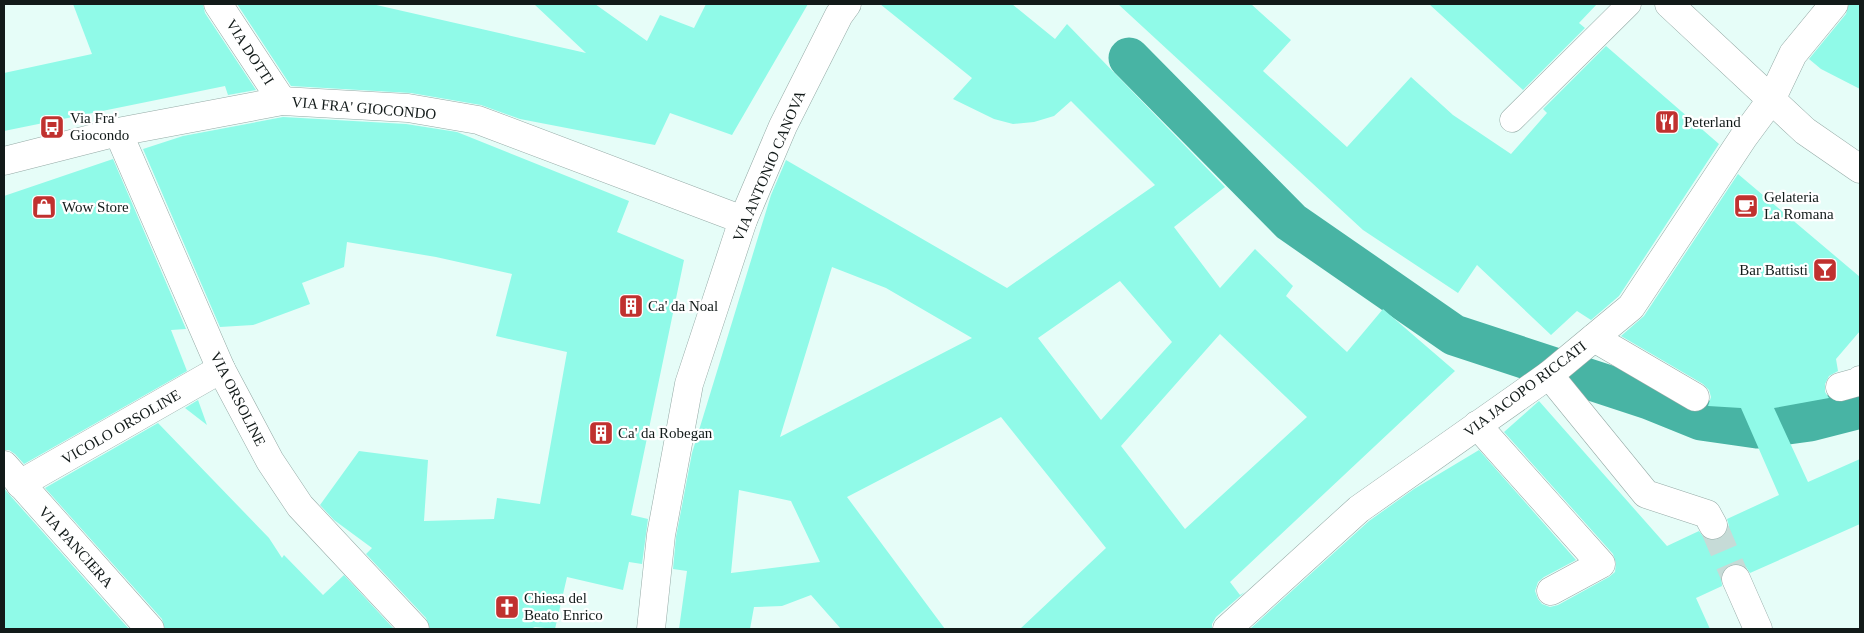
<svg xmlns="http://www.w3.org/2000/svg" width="1864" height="633" viewBox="0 0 1864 633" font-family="'Times New Roman',serif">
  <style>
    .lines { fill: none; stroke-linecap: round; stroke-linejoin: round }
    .canal { stroke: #48b4a4; stroke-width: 41 }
    .building { fill: #90fae8; fill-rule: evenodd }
    .minor-tunnel { stroke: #c6dbd7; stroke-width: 28; stroke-dasharray: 28 14; stroke-linecap: butt }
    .service-casing { stroke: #95aaa6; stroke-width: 25 }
    .minor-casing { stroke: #95aaa6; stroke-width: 29 }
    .service { stroke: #fff; stroke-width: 24 }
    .minor { stroke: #fff; stroke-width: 28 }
    .labels { text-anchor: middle; stroke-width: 4.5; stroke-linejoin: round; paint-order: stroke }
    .street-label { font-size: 15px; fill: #121a19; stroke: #fff }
    .poi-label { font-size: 15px; fill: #121a19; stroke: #fff; text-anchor: start }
  </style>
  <rect width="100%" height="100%" fill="#e6fdf8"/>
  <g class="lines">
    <polyline class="canal" points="1129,58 1291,222 1454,335 1649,399 1701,420 1757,428 1810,421 1860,408"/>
  </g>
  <g class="building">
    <polygon points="73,4 203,4 205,13 256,90 228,95 225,86 4,131 4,73 92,54"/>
    <polygon points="237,4 372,4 586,53 534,4 595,4 647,41 660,15 694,28 706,4 808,4 732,135 670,113 655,145 520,119 481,105 411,93 291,86"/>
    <path d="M 880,4 L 1012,4 L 1055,39 L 1067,24 L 1225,187 L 1174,227 L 1220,288 L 1255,249 L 1293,286 L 1286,296 L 1347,352 L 1383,309 L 1455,371 L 1230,582 L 1240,595 L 1245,592 L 1216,617 L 1212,624 L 1212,629 L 1020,629 L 1106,548 L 1001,417 L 847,497 L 945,629 L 841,629 L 811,595 L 782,606 L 754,607 L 750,629 L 679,629 L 687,571 L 673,569 L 676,537 L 692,453 L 771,195 L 786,160 L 1007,288 L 1155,185 L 1071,101 L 1054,116 L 1034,122 L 1013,124 L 994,119 L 953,99 L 972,78 ZM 832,267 L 886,288 L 972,338 L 780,437 ZM 1120,281 L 1172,342 L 1101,420 L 1038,338 ZM 1220,334 L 1307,417 L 1185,529 L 1121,446 ZM 739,490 L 791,501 L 820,562 L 731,573 Z"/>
    <polygon points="1118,4 1251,4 1291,40 1263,71 1347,147 1411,77 1453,115 1511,154 1547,113 1543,109 1606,46 1719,144 1619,296 1591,320 1577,311 1551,335 1477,265 1458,293 1363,230"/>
    <polygon points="1429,4 1597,4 1579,23 1585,28 1523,90"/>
    <polygon points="1849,4 1860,4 1860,89 1821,69 1809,59 1846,14"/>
    <polygon points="283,117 406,124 457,132 629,201 617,232 684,260 631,515 648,519 642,564 629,562 623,590 567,577 555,629 535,627 530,629 430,629 426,618 366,554 372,548 334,520 320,505 359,451 428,460 424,521 494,519 497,498 540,504 567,352 496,336 512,274 436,257 347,242 344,267 302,283 310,304 253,325 220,327 143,149 183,136"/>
    <polygon points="113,159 186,329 171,330 187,371 24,464 15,454 9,450 4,450 4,196"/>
    <polygon points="1738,174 1860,277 1860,331 1836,359 1838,371 1829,376 1825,384 1825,392 1829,398 1774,408 1808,482 1860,459 1860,524 1750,573 1746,567 1738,564 1729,565 1723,570 1721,577 1722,586 1696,598 1710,629 1250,629 1369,521 1414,489 1479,450 1576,560 1544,577 1538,582 1535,591 1538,599 1542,604 1550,607 1558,605 1609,577 1615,572 1616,563 1613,554 1504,432 1539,401 1667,546 1699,531 1705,539 1712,541 1720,539 1727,533 1729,526 1727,519 1779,495 1741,408 1708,406 1711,397 1709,390 1703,384 1621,336 1644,316"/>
    <polygon points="198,400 207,425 185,408"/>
    <polygon points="158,423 269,538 282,558 284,555 323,595 344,575 394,629 165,629 162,619 45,488"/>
    <polygon points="4,488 7,492 129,629 4,629"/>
  </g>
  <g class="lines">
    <polyline class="minor-tunnel" points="1713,525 1736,579"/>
    <defs>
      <polyline id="service" points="1512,120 1629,4"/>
      <g id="minor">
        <polyline points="218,4 282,101"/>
        <polyline points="1669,4 1805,131 1860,169"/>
        <polyline points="118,132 221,369 270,461 300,506 415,629"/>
        <polyline points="4,161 118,132 282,101 408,108 478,120 743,220"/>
        <polyline points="1594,338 1695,397"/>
        <polyline points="1549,375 1646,494 1707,514 1713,525"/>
        <polyline points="1840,387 1858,382 1860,380"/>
        <polyline points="1477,425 1601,564 1551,591"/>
        <polyline points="4,465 150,629"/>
        <polyline points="20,484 221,369"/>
        <polyline points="1736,579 1758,629"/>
        <polyline points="651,629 661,535 689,384 743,220 783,126 839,15 847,4"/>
        <polyline points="1227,629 1359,509 1549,375 1631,307 1743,138 1771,100 1793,54 1834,4"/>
      </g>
    </defs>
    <use href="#service" class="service-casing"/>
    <use href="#minor" class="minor-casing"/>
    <use href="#service" class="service"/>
    <use href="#minor" class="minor"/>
  </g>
  <defs>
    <symbol id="restaurant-square" viewBox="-11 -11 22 22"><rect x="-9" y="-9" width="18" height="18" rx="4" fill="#c0312f" stroke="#fff"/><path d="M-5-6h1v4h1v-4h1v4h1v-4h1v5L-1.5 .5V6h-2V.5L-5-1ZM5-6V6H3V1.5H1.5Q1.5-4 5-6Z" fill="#fff"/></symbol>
    <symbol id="bus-square" viewBox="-11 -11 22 22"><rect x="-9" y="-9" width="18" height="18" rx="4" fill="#c0312f" stroke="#fff"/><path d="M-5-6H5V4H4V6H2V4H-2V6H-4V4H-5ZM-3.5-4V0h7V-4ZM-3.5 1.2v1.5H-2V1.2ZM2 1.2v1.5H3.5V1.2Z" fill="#fff"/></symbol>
    <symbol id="cafe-square" viewBox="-11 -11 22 22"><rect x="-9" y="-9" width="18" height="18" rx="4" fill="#c0312f" stroke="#fff"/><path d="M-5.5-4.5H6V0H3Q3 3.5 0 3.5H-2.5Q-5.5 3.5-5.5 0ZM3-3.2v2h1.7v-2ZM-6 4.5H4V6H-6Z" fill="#fff"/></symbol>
    <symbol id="shop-square" viewBox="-11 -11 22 22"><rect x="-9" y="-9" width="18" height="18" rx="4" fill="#c0312f" stroke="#fff"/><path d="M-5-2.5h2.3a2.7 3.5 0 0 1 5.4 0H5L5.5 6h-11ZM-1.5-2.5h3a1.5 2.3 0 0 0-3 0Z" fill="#fff"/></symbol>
    <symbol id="bar-square" viewBox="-11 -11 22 22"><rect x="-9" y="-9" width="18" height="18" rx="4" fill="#c0312f" stroke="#fff"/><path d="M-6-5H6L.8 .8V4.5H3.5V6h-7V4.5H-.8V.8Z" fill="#fff"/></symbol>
    <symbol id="building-square" viewBox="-11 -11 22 22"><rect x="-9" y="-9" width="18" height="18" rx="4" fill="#c0312f" stroke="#fff"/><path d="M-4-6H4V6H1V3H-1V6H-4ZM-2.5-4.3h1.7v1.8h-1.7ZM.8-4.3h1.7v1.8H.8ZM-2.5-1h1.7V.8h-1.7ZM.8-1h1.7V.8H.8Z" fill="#fff"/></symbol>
    <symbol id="church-square" viewBox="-11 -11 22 22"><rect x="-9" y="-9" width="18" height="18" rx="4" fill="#c0312f" stroke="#fff"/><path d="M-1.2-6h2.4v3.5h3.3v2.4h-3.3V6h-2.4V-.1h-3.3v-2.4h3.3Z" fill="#fff"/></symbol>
  </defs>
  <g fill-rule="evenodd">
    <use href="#restaurant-square" x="1653" y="108" width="28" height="28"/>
    <use href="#bus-square" x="38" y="113" width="28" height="28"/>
    <use href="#cafe-square" x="1732" y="192" width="28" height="28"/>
    <use href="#shop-square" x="30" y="193" width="28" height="28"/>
    <use href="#bar-square" x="1811" y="256" width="28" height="28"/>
    <use href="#building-square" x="617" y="292" width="28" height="28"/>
    <use href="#building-square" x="587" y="419" width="28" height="28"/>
    <use href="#church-square" x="493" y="593" width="28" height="28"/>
  </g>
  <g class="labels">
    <g class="street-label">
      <text transform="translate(250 52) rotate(57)" y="5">VIA DOTTI</text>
      <text transform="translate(364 108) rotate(5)" y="5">VIA FRA' GIOCONDO</text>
      <text transform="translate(769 166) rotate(-67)" y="5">VIA ANTONIO CANOVA</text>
      <text transform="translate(1525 389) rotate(-37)" y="5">VIA JACOPO RICCATI</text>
      <text transform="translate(238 399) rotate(63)" y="5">VIA ORSOLINE</text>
      <text transform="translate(121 427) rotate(-30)" y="5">VICOLO ORSOLINE</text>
      <text transform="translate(76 547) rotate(48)" y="5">VIA PANCIERA</text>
    </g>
    <g class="poi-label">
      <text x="70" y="123">Via Fra'<tspan x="70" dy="17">Giocondo</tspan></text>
      <text x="1684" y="127">Peterland</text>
      <text x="1764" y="202">Gelateria<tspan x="1764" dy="17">La Romana</tspan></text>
      <text x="62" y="212">Wow Store</text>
      <text x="1808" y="275" text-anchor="end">Bar Battisti</text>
      <text x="648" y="311">Ca' da Noal</text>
      <text x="618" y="438">Ca' da Robegan</text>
      <text x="524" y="603">Chiesa del<tspan x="524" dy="17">Beato Enrico</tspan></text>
    </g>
  </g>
  <rect width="1864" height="633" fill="none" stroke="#121a19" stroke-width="10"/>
</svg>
